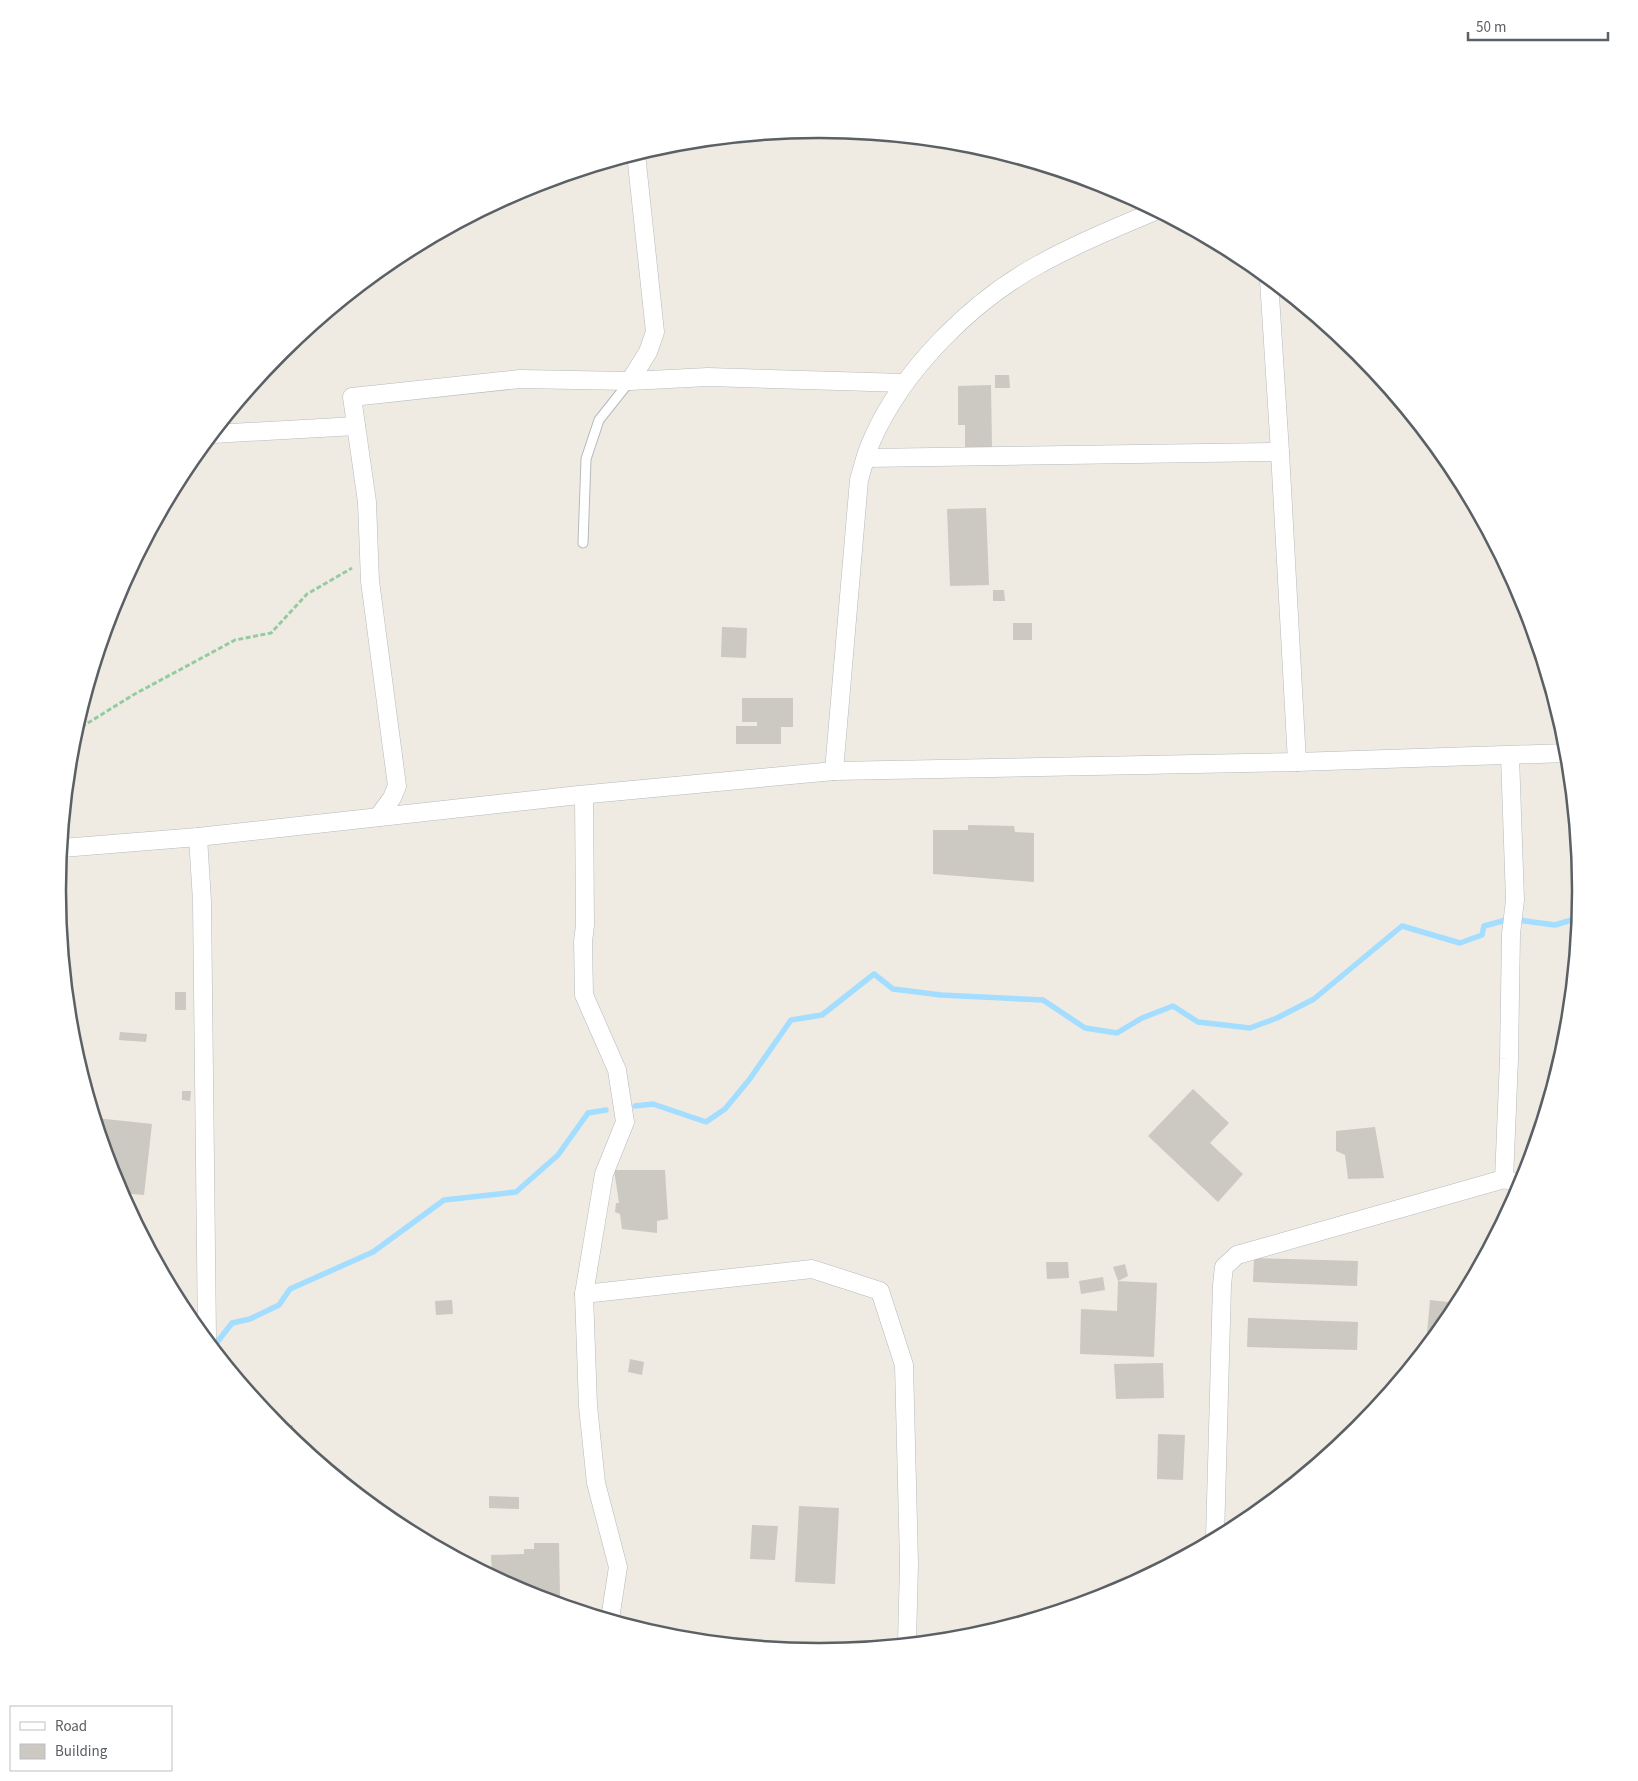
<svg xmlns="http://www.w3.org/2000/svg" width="1638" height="1781" viewBox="0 0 1638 1781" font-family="'Source Sans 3',sans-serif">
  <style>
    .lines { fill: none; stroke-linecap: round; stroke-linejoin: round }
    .stream { stroke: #a3ddff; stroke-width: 5.5 }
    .building { fill: #ccc8c2 }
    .lane-casing { stroke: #b5babe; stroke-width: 11 }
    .street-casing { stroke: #b5babe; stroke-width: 19 }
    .path { stroke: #95cba0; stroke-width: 3; stroke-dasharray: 5 2.5; stroke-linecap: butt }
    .lane { stroke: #fff; stroke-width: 9 }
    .street { stroke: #fff; stroke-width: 18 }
    .rim { fill: none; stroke: #5b6065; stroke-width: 2.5 }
  </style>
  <rect width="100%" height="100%" fill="#efebe3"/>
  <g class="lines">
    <g class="stream">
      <polyline points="635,1106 653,1104 706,1122 725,1109 749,1080 791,1020 822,1015 874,974 893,989 941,995 1043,1000 1085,1028 1117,1033 1142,1018 1173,1006 1198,1022 1250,1028 1277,1018 1314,999 1402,926 1460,943 1482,935 1484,926 1510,919 1555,925 1578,918"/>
      <polyline points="215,1345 232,1323 250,1319 279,1305 290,1289 373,1252 444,1200 516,1192 558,1155 588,1113 606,1110"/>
    </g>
  </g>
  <g class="building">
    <polygon points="995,375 1009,375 1010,388 995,388"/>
    <polygon points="991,385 992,449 965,450 965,425 958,425 958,386"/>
    <polygon points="986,508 989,585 950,586 947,509"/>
    <polygon points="993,590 1004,590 1005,601 993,601"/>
    <rect x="1013" y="623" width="19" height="17"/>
    <polygon points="722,627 747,628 746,658 721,657"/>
    <polygon points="742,698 793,698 793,727 781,727 781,744 736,744 736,726 757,726 757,722 742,722"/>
    <polygon points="968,825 1014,826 1015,832 1034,833 1034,882 933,874 933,830 968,830"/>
    <rect x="175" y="992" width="11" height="18"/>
    <polygon points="120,1032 147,1034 146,1042 119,1040"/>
    <polygon points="1193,1089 1229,1123 1210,1143 1243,1174 1218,1202 1148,1136"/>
    <polygon points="182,1091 191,1091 190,1101 182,1100"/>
    <polygon points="96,1118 152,1124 144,1195 121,1193 115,1182 111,1168 113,1155 107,1154"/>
    <polygon points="1375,1127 1384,1178 1348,1179 1345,1155 1336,1151 1336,1131"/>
    <polygon points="614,1170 665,1170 668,1219 657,1221 657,1233 622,1229 620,1214 615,1212 616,1203 619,1203"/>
    <polygon points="1254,1258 1358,1261 1357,1286 1253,1282"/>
    <polygon points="1046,1262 1068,1262 1069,1278 1047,1279"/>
    <polygon points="1125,1264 1128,1276 1118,1281 1157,1283 1154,1357 1080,1354 1081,1309 1117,1311 1118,1281 1113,1267"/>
    <polygon points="1103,1277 1105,1290 1081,1294 1079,1281"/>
    <polygon points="452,1300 453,1314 436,1315 435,1301"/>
    <polygon points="1430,1300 1458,1303 1452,1314 1426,1345"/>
    <polygon points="1248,1318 1358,1322 1357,1350 1247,1347"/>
    <polygon points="630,1359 644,1362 642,1375 628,1372"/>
    <polygon points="1163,1363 1164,1398 1116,1399 1114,1364"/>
    <polygon points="271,1417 275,1417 278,1425 293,1425 292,1438 280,1429"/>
    <polygon points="1158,1434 1185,1435 1183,1480 1157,1479"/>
    <polygon points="489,1496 519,1497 519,1509 489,1508"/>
    <polygon points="799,1506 839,1508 835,1584 795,1582"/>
    <polygon points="752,1525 778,1526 775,1560 750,1559"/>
    <polygon points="534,1543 559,1543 560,1596 537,1597 527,1594 524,1592 524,1583 508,1584 492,1575 491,1555 524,1554 524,1549 534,1549"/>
  </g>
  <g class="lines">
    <defs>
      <polyline id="lane" points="583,543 586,459 599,420 630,381"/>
      <g id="street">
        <polyline points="636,154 655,332 648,352 630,381 708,377 904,383"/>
        <polyline points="1269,280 1280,452 1297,762"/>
        <polyline points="213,434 356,426"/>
        <polyline points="866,458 1280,452"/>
        <path d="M 834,771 L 859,480 C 863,467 866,452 872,440 C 903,369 973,300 1040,264 C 1077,243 1116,228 1155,211"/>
        <polyline points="584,795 585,925 583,942 584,995 617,1070 625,1122 604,1174 584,1294 588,1406 596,1483 618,1567 610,1619"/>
        <polyline points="378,817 392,798 397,786 370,581 367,502 352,397 520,379 630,381"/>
        <polyline points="198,837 202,901 207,1339"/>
        <polyline points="62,848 198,837 579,795 834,771 1297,762 1567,753"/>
        <polyline points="1504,1179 1509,1059 1511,934 1515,900 1510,756"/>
        <polyline points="584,1294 812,1269 880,1291 904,1365 909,1563 907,1643"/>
        <polyline points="1215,1538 1222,1285 1224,1267 1237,1255 1504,1179 1515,1182 1519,1188"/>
      </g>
    </defs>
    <use href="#lane" class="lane-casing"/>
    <use href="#street" class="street-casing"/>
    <polyline class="path" points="75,731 133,695 235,640 271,633 307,594 352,568"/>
    <use href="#lane" class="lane"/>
    <use href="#street" class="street"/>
  </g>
  <path d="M0 0H1638V1781H0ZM818 138H820A752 752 0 0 1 1572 890V891A752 752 0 0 1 820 1643H818A752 752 0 0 1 66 891V890A752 752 0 0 1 818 138Z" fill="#fff" fill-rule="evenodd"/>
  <path class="rim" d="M818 138H820A752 752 0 0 1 1572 890V891A752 752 0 0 1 820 1643H818A752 752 0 0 1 66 891V890A752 752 0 0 1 818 138Z"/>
  <rect x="10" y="1706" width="162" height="65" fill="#ffffff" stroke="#bdbfc1"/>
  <rect x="20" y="1722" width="25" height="8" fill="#ffffff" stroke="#bdbfc1"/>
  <text x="55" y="1731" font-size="15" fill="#5b6065">Road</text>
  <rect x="20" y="1744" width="25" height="15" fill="#ccc8c2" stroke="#bdbfc1"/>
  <text x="55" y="1756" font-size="15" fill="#5b6065">Building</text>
  <path d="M1468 32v8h140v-8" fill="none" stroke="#5b6065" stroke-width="2.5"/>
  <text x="1476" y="32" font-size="15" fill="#5b6065" stroke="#ffffff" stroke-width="4" paint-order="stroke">50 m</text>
</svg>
